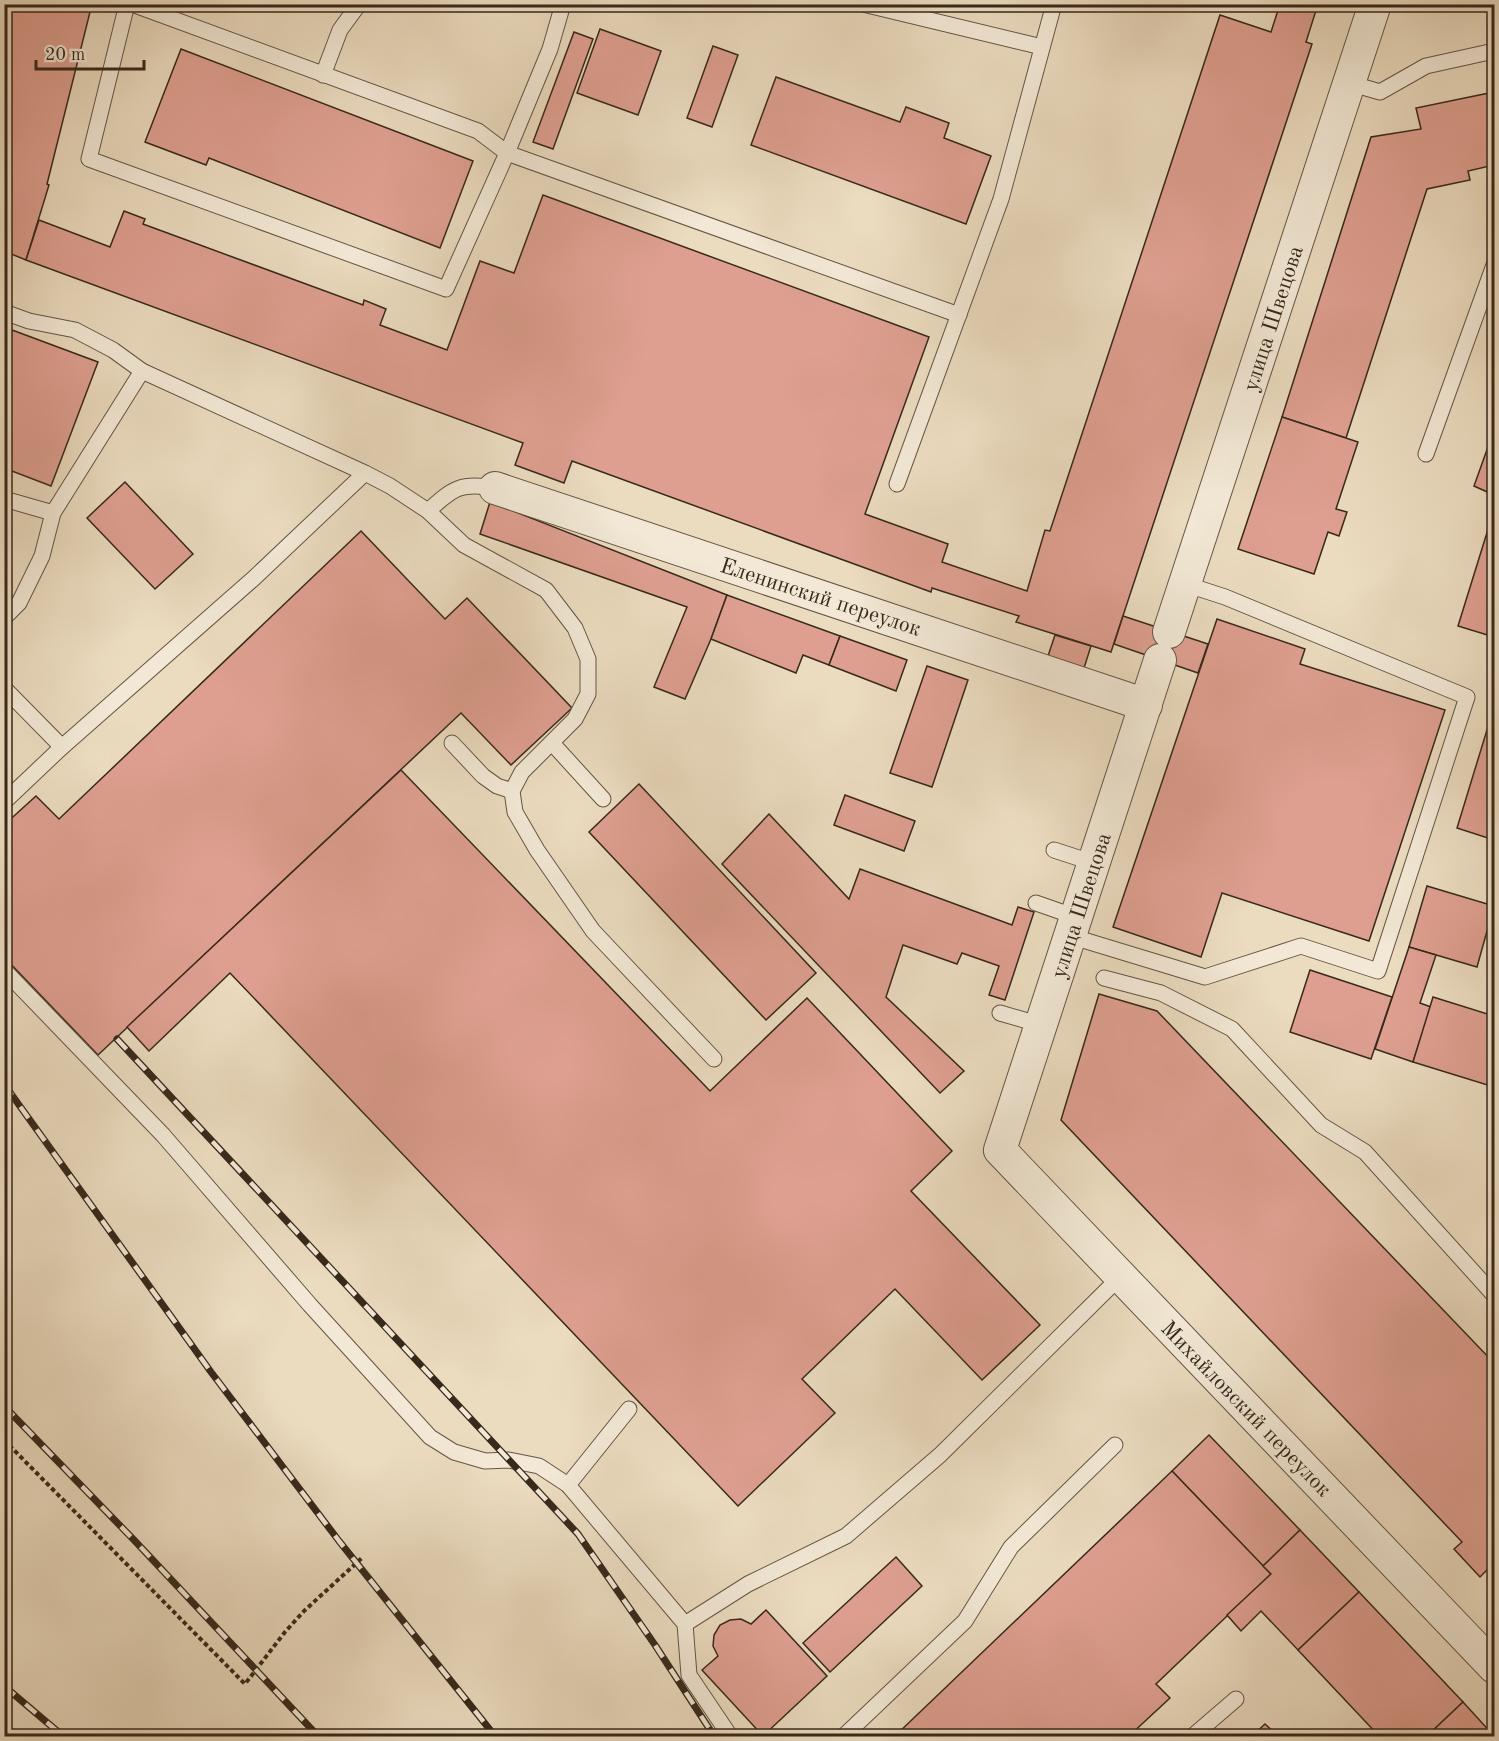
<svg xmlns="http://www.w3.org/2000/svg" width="1499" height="1741" viewBox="0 0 1499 1741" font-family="'Old Standard TT',serif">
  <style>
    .building { fill: #de9f90; stroke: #37291b; stroke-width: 1.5 }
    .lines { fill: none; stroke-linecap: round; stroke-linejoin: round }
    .lane-casing { stroke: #645644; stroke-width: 17 }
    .street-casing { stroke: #645644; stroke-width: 34 }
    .path { stroke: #37291b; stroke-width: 4; stroke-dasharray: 4.5 3; stroke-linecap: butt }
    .lane { stroke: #f2e8d5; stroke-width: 15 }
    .street { stroke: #f2e8d5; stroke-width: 32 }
    .rail-casing { stroke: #37291b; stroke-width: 7 }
    .rail { stroke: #f2e8d5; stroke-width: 4.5; stroke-dasharray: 14; stroke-linecap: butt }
    .labels { text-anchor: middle; stroke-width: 4.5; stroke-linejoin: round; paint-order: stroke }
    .street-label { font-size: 22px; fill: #37291b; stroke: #f2e8d5 }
  </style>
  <rect width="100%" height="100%" fill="#ebdbbf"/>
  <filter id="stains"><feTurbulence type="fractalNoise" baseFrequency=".00333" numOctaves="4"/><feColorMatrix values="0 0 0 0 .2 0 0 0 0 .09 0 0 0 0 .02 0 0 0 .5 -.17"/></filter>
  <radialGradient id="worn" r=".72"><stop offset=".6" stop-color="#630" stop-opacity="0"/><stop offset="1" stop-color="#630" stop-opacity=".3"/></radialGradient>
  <g class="building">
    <polygon points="6,4 92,4 47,184 49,185 26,260 4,251"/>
    <polygon points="1280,4 1318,4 1306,42 1312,44 1111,652 1016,622 1019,616 932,588 931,592 572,461 564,483 515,465 523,443 26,260 39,220 110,247 124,211 145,219 143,224 363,305 364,300 386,309 380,325 447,350 480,261 514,273 543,195 929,337 865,514 948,544 942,562 1027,591 1045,530 1050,531 1220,15 1271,32"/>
    <polygon points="600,29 661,51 638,115 577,93"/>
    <polygon points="574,32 593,39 553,149 533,142"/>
    <polygon points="713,46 738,55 712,127 687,118"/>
    <polygon points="181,49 473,161 440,248 209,158 206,165 145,142"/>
    <polygon points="776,77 900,122 906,107 949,123 944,138 991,156 966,224 751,145"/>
    <polygon points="1494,92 1494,165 1468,171 1470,180 1427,189 1346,438 1282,417 1371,137 1421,129 1416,108"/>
    <polygon points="4,327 98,362 51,486 4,468"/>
    <polygon points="1282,417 1358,442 1336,509 1347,512 1339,536 1328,532 1314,574 1238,549"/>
    <polygon points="1494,430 1494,495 1474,486"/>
    <polygon points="125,482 193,554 155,589 87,518"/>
    <polygon points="490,502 727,595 711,639 685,699 654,687 687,607 480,534"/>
    <polygon points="1494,510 1494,637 1458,626"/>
    <polygon points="361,531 445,619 467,598 572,708 511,765 461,713 98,1055 4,957 4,825 36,796 59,819"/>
    <polygon points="727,595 840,636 829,665 803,655 796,673 711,639"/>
    <polygon points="1123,616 1208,644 1198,673 1114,644"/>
    <polygon points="1217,619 1305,649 1300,664 1445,710 1369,941 1222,893 1201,957 1113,927"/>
    <polygon points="1055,635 1091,646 1084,668 1048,656"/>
    <polygon points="840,636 907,660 896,691 829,665"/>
    <polygon points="927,666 968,680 932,787 890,773"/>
    <polygon points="1494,707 1494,840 1457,828"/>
    <polygon points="401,770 710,1091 807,998 952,1151 911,1191 1040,1325 982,1380 895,1289 802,1379 835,1413 738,1506 230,973 149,1051 127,1027"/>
    <polygon points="639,784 816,973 766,1020 589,832"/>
    <polygon points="845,795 915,821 904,851 834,825"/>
    <polygon points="769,814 849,899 860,869 1012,925 1018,907 1034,912 1005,1000 989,995 999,966 962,953 957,964 903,945 886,997 964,1071 940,1093 722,864"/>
    <polygon points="1427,886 1494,906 1477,967 1409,947"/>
    <polygon points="1409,947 1436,955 1420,1003 1431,1007 1413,1062 1375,1049"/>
    <polygon points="1310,970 1392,997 1371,1059 1290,1032"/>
    <polygon points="1099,994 1157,1011 1494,1363 1494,1563 1480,1577 1454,1549 1462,1542 1061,1120"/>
    <polygon points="1433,997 1494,1016 1494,1087 1413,1062"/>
    <polygon points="1209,1435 1300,1530 1263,1566 1172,1471"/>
    <polygon points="1172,1471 1271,1574 1156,1684 1170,1698 1129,1736 895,1736"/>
    <polygon points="1300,1530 1359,1592 1298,1650 1261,1611 1241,1631 1227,1615 1271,1574 1263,1566"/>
    <polygon points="896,1557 922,1586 830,1672 803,1643"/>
    <polygon points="1359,1592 1463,1702 1427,1736 1379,1736 1298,1650"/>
    <polygon points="766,1610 827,1676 763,1736 702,1670 718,1656 713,1646 714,1635 720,1625 730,1620 741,1619 751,1624"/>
    <polygon points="1463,1702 1494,1736 1427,1736"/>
    <polygon points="1265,1724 1278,1736 1252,1736"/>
  </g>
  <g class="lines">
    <defs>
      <g id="lane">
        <polyline points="127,4 89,159 446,289 507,153 550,49 563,4"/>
        <polyline points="132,4 478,131 507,153 959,315"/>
        <polyline points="863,4 1042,47"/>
        <polyline points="323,75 340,30 359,4"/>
        <polyline points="1349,83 1380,92 1426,66 1494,51"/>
        <polyline points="4,312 29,321 75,330 113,350 142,371 365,473 390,486 428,511 464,545 546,590 575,628 588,659 588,694 575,719 522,772 512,791 515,812 537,850 593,931 714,1059"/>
        <polyline points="1426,454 1494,265"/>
        <polyline points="897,484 1001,199 1054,4"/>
        <polyline points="4,499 53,513"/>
        <path d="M 428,511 C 453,488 461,482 495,488"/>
        <polyline points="4,618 19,603 42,556 53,513 142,371"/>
        <polyline points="4,688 62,747"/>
        <polyline points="452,743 483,776 497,786 512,791"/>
        <polyline points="552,743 603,799"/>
        <polyline points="4,802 62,747 253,579 365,473"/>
        <polyline points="1054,850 1094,863"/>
        <polyline points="1036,903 1076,917"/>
        <polyline points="1070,936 1205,977 1301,946 1378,971 1467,697 1225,597 1185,584"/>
        <polyline points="4,970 163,1135 310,1305 430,1437 454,1452 485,1461 509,1460 539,1466 568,1485 685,1624 689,1675 730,1736"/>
        <polyline points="1104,978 1161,993 1232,1029 1321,1125 1365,1152 1494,1295"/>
        <polyline points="1000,1013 1041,1025"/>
        <polyline points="568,1485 629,1409"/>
        <polyline points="685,1624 748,1584 846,1536 940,1455 1121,1276"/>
        <polyline points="844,1736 965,1621 1011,1547 1115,1445"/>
        <polyline points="1193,1736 1236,1699"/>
      </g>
      <g id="street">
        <polyline points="495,488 1146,705"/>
        <polyline points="1169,632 1375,4"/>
        <polyline points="1160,660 1000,1150 1494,1667"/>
      </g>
    </defs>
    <use href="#lane" class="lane-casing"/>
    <use href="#street" class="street-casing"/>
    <polyline class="path" points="4,1440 245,1684 285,1632 304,1611 363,1557"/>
    <use href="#lane" class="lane"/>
    <use href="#street" class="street"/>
    <defs>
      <g id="rail">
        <polyline points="117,1039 578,1534 655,1645 714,1736"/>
        <polyline points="4,1084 211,1372 339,1541 495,1736"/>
        <polyline points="4,1406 134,1540 318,1736"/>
        <polyline points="4,1686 63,1736"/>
        <polyline points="4,1726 17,1736"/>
      </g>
    </defs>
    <use href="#rail" class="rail-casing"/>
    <use href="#rail" class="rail"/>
  </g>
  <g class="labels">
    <g class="street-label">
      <text transform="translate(1272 318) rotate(-72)" y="8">улица Швецова</text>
      <text transform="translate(821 596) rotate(18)" y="8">Еленинский переулок</text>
      <text transform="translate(1080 905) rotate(-72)" y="8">улица Швецова</text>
      <text transform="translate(1247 1408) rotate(46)" y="8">Михайловский переулок</text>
    </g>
  </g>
  <rect width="1499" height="1741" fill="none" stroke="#ebdbbf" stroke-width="24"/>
  <rect x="6" y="6" width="1487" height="1729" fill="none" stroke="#37291b" stroke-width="3"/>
  <rect x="12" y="12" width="1475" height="1717" fill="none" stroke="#37291b" stroke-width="1.5"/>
  <path d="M36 60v9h108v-9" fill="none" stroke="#37291b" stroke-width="3"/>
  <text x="45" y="60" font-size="18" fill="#37291b" stroke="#f2e8d5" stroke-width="4.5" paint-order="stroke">20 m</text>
  <rect width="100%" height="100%" filter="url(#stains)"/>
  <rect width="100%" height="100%" fill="url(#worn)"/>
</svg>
